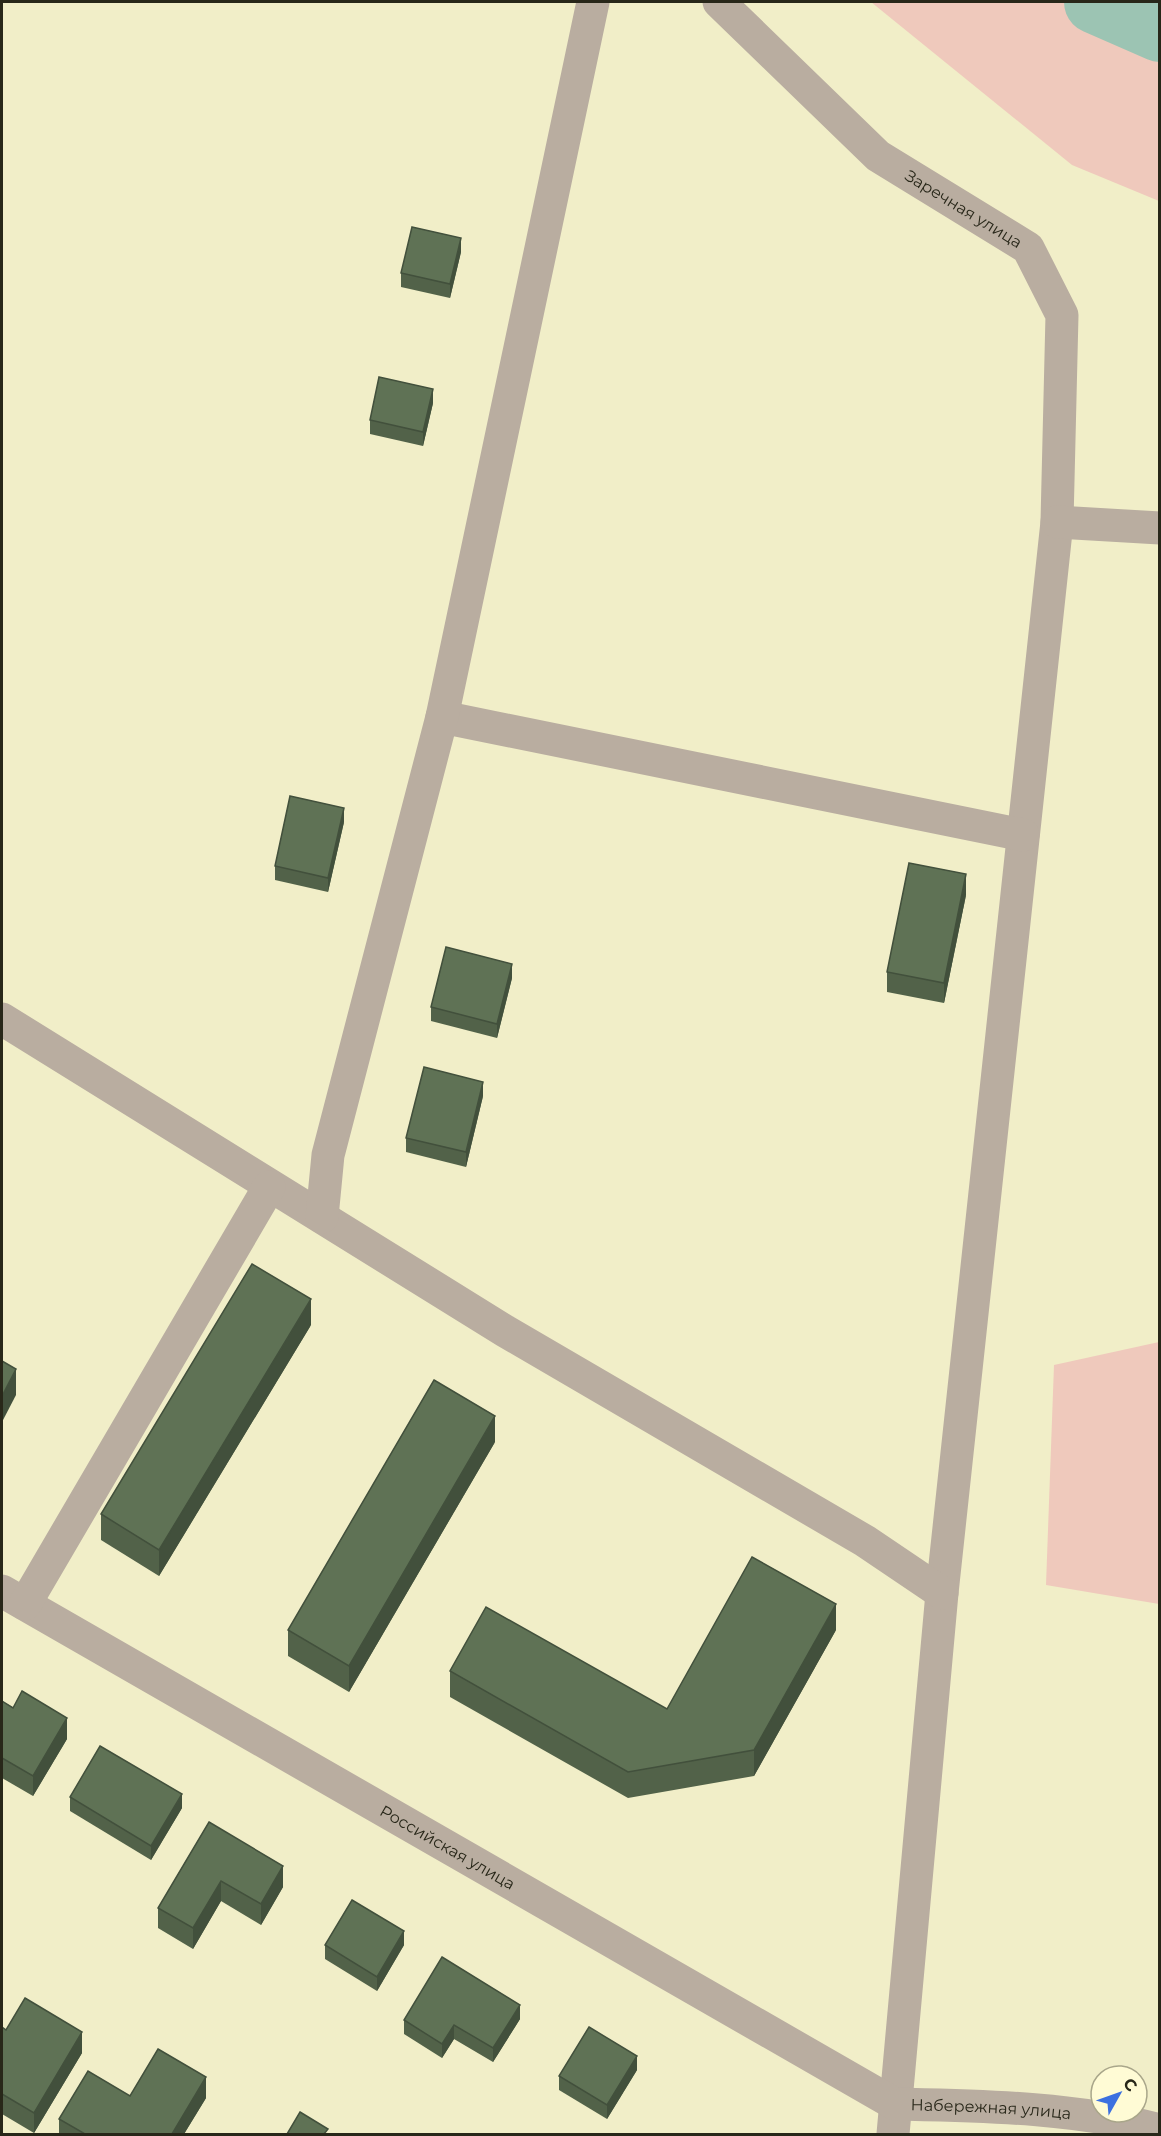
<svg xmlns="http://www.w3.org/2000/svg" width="1161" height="2136" viewBox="0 0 1161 2136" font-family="Montserrat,sans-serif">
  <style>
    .green { fill: #efc9bc }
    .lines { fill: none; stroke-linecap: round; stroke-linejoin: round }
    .river { stroke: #9cc4b3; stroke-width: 64 }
    .minor { stroke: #b9ada0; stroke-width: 33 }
    .wall { fill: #526249 }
    .shaded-wall { fill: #42503c }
    .building { fill: #5f7255; stroke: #42503c; stroke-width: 1.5 }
    .labels { text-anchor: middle; stroke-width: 6; stroke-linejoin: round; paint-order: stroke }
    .street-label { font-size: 16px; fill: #282719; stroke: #fffbd5 }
  </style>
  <rect width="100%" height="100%" fill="#f1eec8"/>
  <g class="green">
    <polygon points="871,2 1159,2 1159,201 1072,165"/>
    <polygon points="1159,1342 1159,1604 1046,1585 1054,1365"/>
  </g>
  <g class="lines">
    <polyline class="river" points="1096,2 1160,30"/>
    <g class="minor">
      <path id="s1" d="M 719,2 L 878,156 L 1028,248 L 1062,315 L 1057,522 L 942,1593 L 893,2134"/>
      <polyline points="1057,522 1160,528"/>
      <polyline points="442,717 1023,835"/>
      <polyline points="2,1019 505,1331 865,1541 942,1593"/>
      <polyline points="322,1217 328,1155 442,717 593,2"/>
      <path id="s2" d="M 2,1591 L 895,2104 C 983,2106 1074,2107 1160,2130"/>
      <polyline points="25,1604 269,1187"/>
    </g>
  </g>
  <g class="wall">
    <polygon points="461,252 450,298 401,287 401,273"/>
    <polygon points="433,403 423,446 370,434 370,420"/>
    <polygon points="344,822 328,892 275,880 275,866"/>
    <polygon points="966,895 944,1003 887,992 887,972"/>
    <polygon points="512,978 497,1038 431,1021 431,1007"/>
    <polygon points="483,1096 466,1167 406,1152 406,1138"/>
    <polygon points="311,1325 159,1576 101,1540 101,1514"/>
    <polygon points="495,1442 349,1692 288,1656 288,1630"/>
    <polygon points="836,1630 754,1776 628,1798 450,1697 450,1671 667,1709"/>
    <polygon points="2,1701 67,1739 33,1796 2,1778"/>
    <polygon points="70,1797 182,1808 151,1860 70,1811"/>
    <polygon points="209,1822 283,1887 261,1925 221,1901 193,1949 158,1928 158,1908"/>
    <polygon points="325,1945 404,1945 377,1991 325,1959"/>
    <polygon points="520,2019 493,2062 454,2039 442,2058 404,2034 404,2020"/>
    <polygon points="2,2027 6,2030 82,2053 34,2133 2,2114"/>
    <polygon points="637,2070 607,2119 559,2090 559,2076"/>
    <polygon points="130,2096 206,2098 184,2134 59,2134 59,2119"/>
  </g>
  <g class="shaded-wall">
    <polygon points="461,238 461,252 450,298 450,284"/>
    <polygon points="433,389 433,403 423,446 423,432"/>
    <polygon points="344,808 344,822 328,892 328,878"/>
    <polygon points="966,874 966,895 944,1003 944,983"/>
    <polygon points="512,964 512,978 497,1038 497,1024"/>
    <polygon points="483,1082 483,1096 466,1167 466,1152"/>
    <polygon points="311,1299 311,1325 159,1576 159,1550"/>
    <polygon points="16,1369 16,1395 2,1422 2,1396"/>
    <polygon points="495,1416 495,1442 349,1692 349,1666"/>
    <polygon points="836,1604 836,1630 754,1776 754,1750"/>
    <polygon points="67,1718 67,1739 33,1796 33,1776"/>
    <polygon points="182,1794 182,1808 151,1860 151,1846"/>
    <polygon points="283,1866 283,1887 261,1925 261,1904"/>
    <polygon points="221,1881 221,1901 193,1949 193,1928"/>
    <polygon points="404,1931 404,1945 377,1991 377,1977"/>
    <polygon points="520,2005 520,2019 493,2062 493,2048"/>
    <polygon points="454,2025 454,2039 442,2058 442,2044"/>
    <polygon points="82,2032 82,2053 34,2133 34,2113"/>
    <polygon points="637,2056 637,2070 607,2119 607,2105"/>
    <polygon points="206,2077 206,2098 184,2134 172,2134"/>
  </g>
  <g class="building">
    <polygon points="412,227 461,238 450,284 401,273"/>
    <polygon points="379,377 433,389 423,432 370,420"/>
    <polygon points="290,796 344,808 328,878 275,866"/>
    <polygon points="909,863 966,874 944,983 887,972"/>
    <polygon points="446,947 512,964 497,1024 431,1007"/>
    <polygon points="424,1067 483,1082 466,1152 406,1138"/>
    <polygon points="252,1264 311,1299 159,1550 101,1514"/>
    <polygon points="2,1361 16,1369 2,1396"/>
    <polygon points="434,1380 495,1416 349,1666 288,1630"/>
    <polygon points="752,1557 836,1604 754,1750 628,1772 450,1671 486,1607 667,1709"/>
    <polygon points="22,1691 67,1718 33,1776 2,1758 2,1701 13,1708"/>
    <polygon points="100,1746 182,1794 151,1846 70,1797"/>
    <polygon points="209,1822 283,1866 261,1904 221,1881 193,1928 158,1908"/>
    <polygon points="352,1900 404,1931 377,1977 325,1945"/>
    <polygon points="442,1957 520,2005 493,2048 454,2025 442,2044 404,2020"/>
    <polygon points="25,1998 82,2032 34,2113 2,2094 2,2027 6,2030"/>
    <polygon points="589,2027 637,2056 607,2105 559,2076"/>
    <polygon points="158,2049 206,2077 172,2134 85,2134 59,2119 88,2071 130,2096"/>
    <polygon points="300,2112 328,2129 324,2134 287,2134"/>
  </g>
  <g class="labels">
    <g class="street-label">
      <text dy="6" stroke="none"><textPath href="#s1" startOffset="322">Заречная улица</textPath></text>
      <text dy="6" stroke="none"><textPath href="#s2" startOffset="514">Российская улица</textPath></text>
      <text dy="6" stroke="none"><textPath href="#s2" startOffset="1126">Набережная улица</textPath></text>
    </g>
  </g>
  <rect width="1161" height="2136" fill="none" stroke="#282719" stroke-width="6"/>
  <g transform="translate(1119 2094) rotate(50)"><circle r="28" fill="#fffbd5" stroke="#a9a68a" stroke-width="1.5"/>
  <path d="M0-4.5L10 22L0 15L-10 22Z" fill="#3c70e0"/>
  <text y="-9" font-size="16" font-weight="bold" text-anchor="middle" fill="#282719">С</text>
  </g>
</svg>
